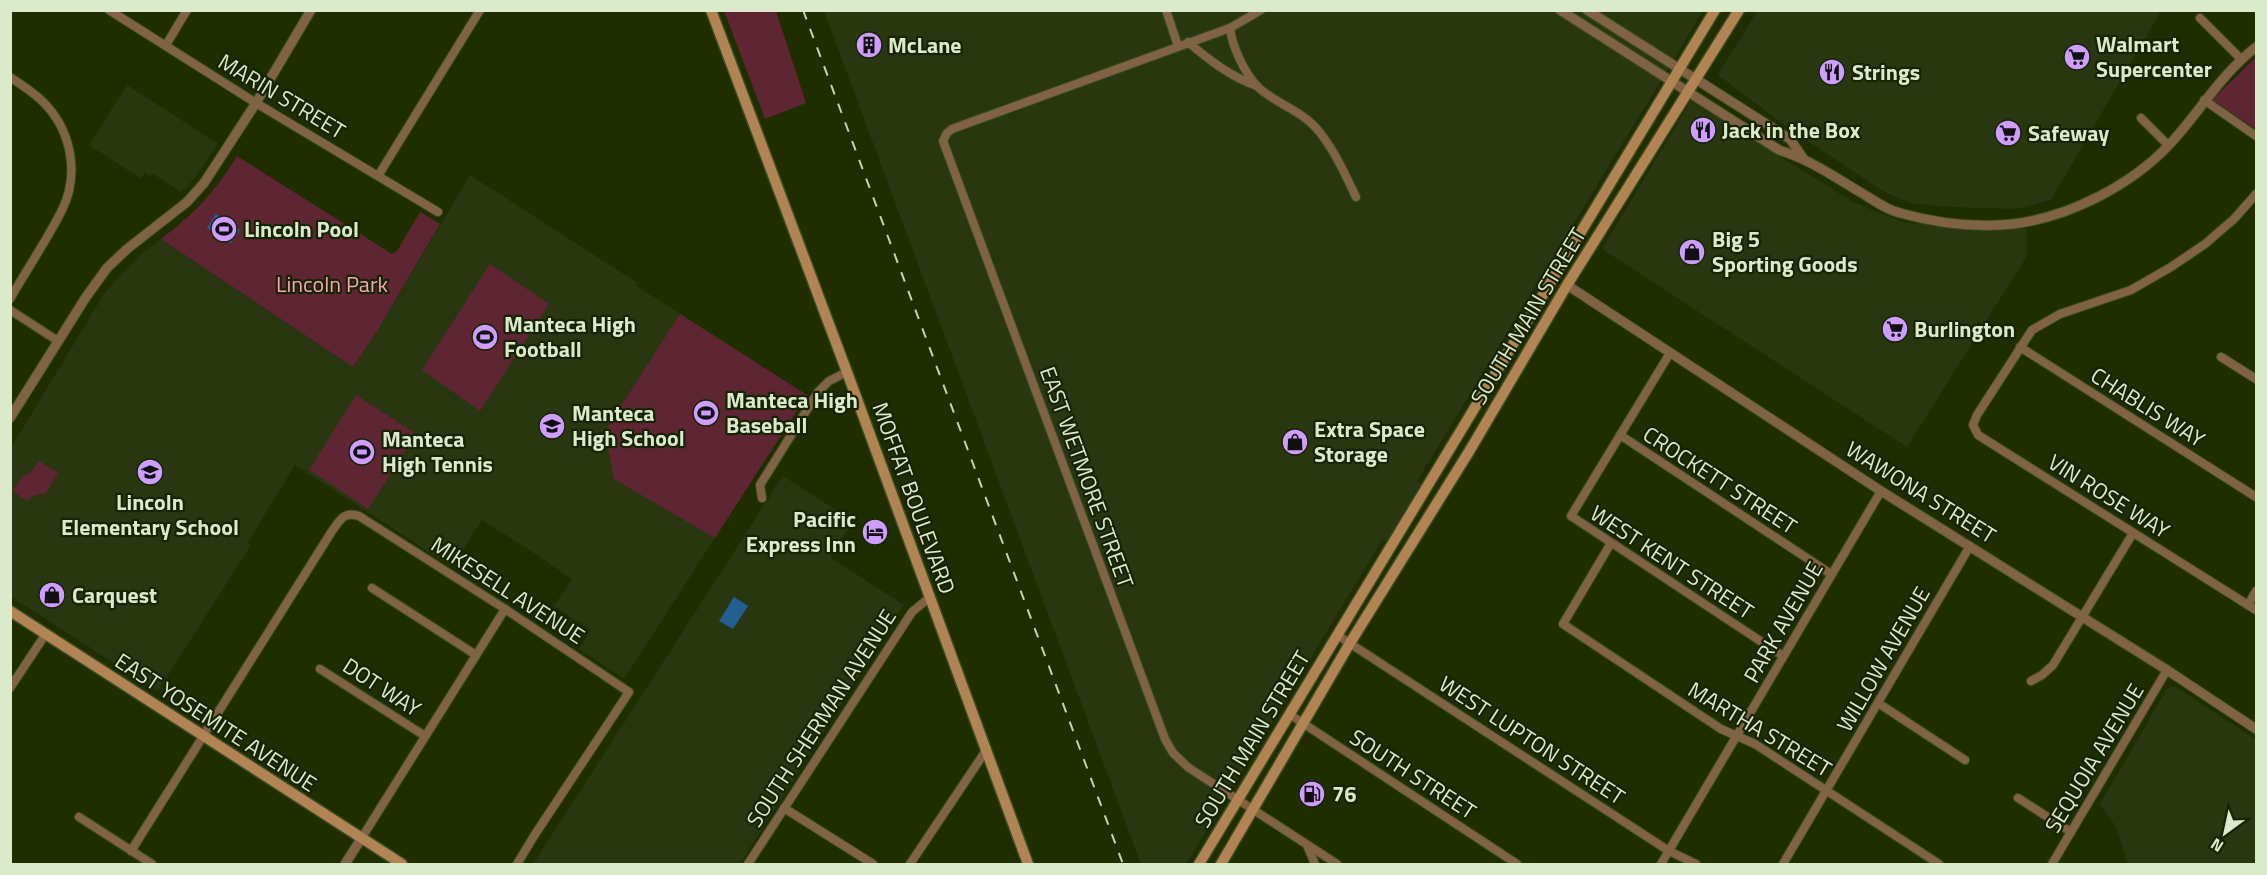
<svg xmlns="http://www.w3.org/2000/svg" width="2267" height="875" viewBox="0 0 2267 875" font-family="'Titillium Web',sans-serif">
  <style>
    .built { fill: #293711 }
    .green { fill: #5e2533 }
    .water { fill: #226092 }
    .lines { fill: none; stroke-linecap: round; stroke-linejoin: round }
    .minor-casing { stroke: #3c4c20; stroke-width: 10 }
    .tertiary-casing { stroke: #3c4c20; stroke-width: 11 }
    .secondary-casing { stroke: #3c4c20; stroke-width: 13 }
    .minor { stroke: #806345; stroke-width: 8 }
    .tertiary { stroke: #806345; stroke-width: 9 }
    .secondary { stroke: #b38453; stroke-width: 10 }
    .rail { stroke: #c4d3b1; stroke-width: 2; stroke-dasharray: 10 10; stroke-linecap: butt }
    .labels { text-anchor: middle; stroke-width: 4.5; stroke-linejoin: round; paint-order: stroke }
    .poi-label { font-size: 22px; font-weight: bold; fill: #dbeac9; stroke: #172303; text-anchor: start }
    .street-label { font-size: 22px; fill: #dbeac9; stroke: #172303 }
    .park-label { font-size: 22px; fill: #f6a7b6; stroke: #172303 }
  </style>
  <rect width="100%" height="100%" fill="#1e2e00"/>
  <g class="built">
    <polygon points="824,11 1703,11 1417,481 1421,484 1386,542 1382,540 1186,864 1141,864"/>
    <polygon points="1757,11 1757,10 2161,11 2051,200 2016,209 1950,207 1909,203 1881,190 1794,132 1718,75"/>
    <polygon points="127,85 218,144 190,184 181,192 152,173 150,176 145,173 140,178 89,145"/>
    <polygon points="1691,101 1853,202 1906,223 2027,229 2027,256 1907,447 1602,249"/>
    <polygon points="470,175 636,282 635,285 807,395 624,679 579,649 591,630 554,606 572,579 528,549 482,520 452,567 295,465 248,542 251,545 158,691 10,596 11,448 99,302 112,284 144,252 161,239 353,367 379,328"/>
    <polygon points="783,476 839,512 837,515 851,524 830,557 904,605 740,864 533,864"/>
    <polygon points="2170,687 2176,687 2256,740 2256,864 2128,864 2116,827 2100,804 2167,689"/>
  </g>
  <g class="green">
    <polygon points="724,11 776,11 806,103 765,119"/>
    <polygon points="2256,57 2256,129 2212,100"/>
    <path d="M 237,156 L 392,254 L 397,251 L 420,212 L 440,224 L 379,328 L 353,367 L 161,239 C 194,214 215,192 237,156 Z"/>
    <polygon points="490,264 549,304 480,411 422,370"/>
    <polygon points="680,314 807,395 715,538 614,479 605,431"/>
    <polygon points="356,395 416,434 368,509 309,470"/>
    <polygon points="39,461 58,473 46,493 33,496 27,501 12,491 22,477 30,473"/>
  </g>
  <g class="water">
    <polygon points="216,214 240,230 231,243 207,228"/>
    <polygon points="734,597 748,606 733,629 719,621"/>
  </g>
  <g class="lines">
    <defs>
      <g id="minor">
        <polyline points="109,10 256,103 438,212"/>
        <polyline points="1166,10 1178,46"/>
        <polyline points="1261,10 1230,28 952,129 947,133 943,141 1165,739 1173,753 1189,768 1337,864"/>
        <polyline points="2200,18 2241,59"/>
        <path d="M 1230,28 C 1232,46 1244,72 1257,86 C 1272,102 1301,110 1317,129 C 1334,149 1345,174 1356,197"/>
        <path d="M 1188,42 C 1209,60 1231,77 1257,86"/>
        <polyline points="166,45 187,10"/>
        <path d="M 10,77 C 23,86 37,94 47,106 C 72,134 79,176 62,210 C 47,240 27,269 10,299"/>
        <polyline points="2204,100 2256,136"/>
        <polyline points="2141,118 2168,145"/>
        <polyline points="378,176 480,10"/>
        <polyline points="2256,194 2234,219 2205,244 2171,267 2131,290 2060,314 2032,330 1977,415 1973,425 1978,435 2256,610"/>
        <polyline points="10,310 58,341"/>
        <polyline points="2020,347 2256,497"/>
        <polyline points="1670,353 1571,516 1783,656"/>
        <polyline points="2221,357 2256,379"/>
        <polyline points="1620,435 1831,574"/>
        <polyline points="762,498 760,485 818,392 829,381 847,372"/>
        <polyline points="1611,543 1563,624 1721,729 1755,744 1939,864"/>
        <polyline points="372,588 476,655"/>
        <polyline points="2248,605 2256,591"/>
        <polyline points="1337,635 1669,851 1696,864"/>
        <polyline points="320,669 425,736"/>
        <polyline points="2031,681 2042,675 2053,665 2133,533"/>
        <polyline points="10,688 45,635"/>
        <polyline points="1878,703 1965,760"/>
        <polyline points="1289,714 1517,864"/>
        <polyline points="2018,798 2071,832"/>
        <polyline points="784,808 873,864"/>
        <polyline points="79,817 152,864"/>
        <polyline points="361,839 505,609"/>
        <polyline points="1307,845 1315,864"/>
        <path d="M 131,851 L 332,531 C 340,520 344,511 359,516 L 505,609 L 629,692 L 534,836 L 517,864"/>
        <polyline points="748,864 912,612 930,597"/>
        <polyline points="910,864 987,749"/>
        <polyline points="1661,864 1881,491"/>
        <polyline points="1783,864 1970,546"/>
        <polyline points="2052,864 2167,670"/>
      </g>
      <g id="tertiary">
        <path d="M 1560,10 L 1779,150 C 1809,159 1833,176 1860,192 C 1872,199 1886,210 1900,213 C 1936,223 1976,228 2013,224 C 2069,217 2130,186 2169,145 C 2200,112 2219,76 2256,47"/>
        <polyline points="1587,10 1790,139 1803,158"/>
        <polyline points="1567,285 1881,491 2167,670 2256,729"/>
        <polyline points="10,418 86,297 107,268 127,249 187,202 204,183 256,103 311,10"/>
        <polyline points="345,864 361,839"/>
      </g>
      <g id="secondary">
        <polyline points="711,10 847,372 1028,864"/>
        <polyline points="10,611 402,864"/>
        <polyline points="1199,864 1715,10"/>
        <polyline points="1221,864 1350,643 1470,450 1567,285 1739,10"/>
      </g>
    </defs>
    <use href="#minor" class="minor-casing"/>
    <use href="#tertiary" class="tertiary-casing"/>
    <use href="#secondary" class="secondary-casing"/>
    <use href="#minor" class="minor"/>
    <use href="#tertiary" class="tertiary"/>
    <use href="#secondary" class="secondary"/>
    <polyline class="rail" points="803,10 1123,864"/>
  </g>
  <defs>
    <symbol id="building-disc" viewBox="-11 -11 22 22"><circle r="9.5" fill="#cf9dff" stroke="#172303"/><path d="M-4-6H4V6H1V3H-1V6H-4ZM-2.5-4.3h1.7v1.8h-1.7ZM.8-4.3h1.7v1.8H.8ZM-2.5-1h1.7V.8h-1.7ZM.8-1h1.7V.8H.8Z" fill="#111"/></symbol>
    <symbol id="supermarket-disc" viewBox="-11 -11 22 22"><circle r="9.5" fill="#cf9dff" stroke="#172303"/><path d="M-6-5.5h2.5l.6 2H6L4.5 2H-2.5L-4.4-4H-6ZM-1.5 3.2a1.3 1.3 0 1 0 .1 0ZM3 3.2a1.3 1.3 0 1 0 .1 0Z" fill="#111"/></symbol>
    <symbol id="restaurant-disc" viewBox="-11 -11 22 22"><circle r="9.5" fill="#cf9dff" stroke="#172303"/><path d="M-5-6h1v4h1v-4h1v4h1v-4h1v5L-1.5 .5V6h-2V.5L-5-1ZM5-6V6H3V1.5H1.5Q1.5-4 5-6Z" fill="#111"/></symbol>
    <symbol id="stadium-disc" viewBox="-11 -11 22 22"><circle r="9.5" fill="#cf9dff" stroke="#172303"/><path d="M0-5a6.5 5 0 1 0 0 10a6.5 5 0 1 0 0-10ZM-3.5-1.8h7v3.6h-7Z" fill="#111"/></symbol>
    <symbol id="shop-disc" viewBox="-11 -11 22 22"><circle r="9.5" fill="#cf9dff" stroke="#172303"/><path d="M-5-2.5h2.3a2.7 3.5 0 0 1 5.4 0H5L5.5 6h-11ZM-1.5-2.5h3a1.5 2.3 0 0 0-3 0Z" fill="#111"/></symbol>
    <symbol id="school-disc" viewBox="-11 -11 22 22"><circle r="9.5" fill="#cf9dff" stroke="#172303"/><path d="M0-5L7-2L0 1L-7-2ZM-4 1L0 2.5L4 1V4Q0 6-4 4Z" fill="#111"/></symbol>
    <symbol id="hotel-disc" viewBox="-11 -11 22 22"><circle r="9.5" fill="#cf9dff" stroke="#172303"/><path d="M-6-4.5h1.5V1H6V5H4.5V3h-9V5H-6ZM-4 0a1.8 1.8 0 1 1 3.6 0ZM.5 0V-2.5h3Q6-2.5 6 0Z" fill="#111"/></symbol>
    <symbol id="fuel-disc" viewBox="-11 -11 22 22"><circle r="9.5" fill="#cf9dff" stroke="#172303"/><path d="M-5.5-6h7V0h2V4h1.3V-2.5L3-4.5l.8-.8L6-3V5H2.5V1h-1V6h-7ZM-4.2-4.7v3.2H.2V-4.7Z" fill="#111"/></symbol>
  </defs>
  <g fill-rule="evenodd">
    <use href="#building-disc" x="854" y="30" width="30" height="30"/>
    <use href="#supermarket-disc" x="2062" y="42" width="30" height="30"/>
    <use href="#restaurant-disc" x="1817" y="57" width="30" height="30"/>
    <use href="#restaurant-disc" x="1688" y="115" width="30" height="30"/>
    <use href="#supermarket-disc" x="1993" y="118" width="30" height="30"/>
    <use href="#stadium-disc" x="209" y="214" width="30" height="30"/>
    <use href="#shop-disc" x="1677" y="237" width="30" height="30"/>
    <use href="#supermarket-disc" x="1880" y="314" width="30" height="30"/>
    <use href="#stadium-disc" x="470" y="322" width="30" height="30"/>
    <use href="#stadium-disc" x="691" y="398" width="30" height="30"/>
    <use href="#school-disc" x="537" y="411" width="30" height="30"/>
    <use href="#shop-disc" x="1280" y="427" width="30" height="30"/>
    <use href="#stadium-disc" x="347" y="437" width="30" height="30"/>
    <use href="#school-disc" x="135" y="457" width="30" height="30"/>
    <use href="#hotel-disc" x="860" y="517" width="30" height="30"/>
    <use href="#shop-disc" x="37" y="580" width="30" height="30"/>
    <use href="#fuel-disc" x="1297" y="779" width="30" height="30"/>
  </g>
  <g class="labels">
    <g class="poi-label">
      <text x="2096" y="52">Walmart<tspan x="2096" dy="25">Supercenter</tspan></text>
      <text x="888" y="53">McLane</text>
      <text x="1852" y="80">Strings</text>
      <text x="1722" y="138">Jack in the Box</text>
      <text x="2028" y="141">Safeway</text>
      <text x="244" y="237">Lincoln Pool</text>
      <text x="1712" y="247">Big 5<tspan x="1712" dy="25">Sporting Goods</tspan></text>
      <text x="504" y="332">Manteca High<tspan x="504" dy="25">Football</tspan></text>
      <text x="1914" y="337">Burlington</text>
      <text x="726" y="408">Manteca High<tspan x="726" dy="25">Baseball</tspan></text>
      <text x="572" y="421">Manteca<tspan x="572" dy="25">High School</tspan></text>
      <text x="1314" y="437">Extra Space<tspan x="1314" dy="25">Storage</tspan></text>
      <text x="382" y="447">Manteca<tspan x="382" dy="25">High Tennis</tspan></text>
      <text x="150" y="510" text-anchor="middle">Lincoln<tspan x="150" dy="25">Elementary School</tspan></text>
      <text x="856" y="527" text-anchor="end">Pacific<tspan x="856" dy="25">Express Inn</tspan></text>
      <text x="72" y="603">Carquest</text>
      <text x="1332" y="802">76</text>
    </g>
    <g class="street-label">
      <text transform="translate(282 96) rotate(31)" y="8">MARIN STREET</text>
      <text transform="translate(1528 316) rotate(-59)" y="8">SOUTH MAIN STREET</text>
      <text transform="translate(2148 407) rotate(32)" y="8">CHABLIS WAY</text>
      <text transform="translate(1087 477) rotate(70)" y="8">EAST WETMORE STREET</text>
      <text transform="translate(1720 480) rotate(33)" y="8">CROCKETT STREET</text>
      <text transform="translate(1921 492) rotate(32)" y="8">WAWONA STREET</text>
      <text transform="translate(2109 496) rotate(32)" y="8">VIN ROSE WAY</text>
      <text transform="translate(914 498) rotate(70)" y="8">MOFFAT BOULEVARD</text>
      <text transform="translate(1672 562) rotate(33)" y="8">WEST KENT STREET</text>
      <text transform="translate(508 590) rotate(33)" y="8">MIKESELL AVENUE</text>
      <text transform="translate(1783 622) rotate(-60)" y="8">PARK AVENUE</text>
      <text transform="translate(1883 659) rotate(-60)" y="8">WILLOW AVENUE</text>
      <text transform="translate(382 687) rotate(33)" y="8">DOT WAY</text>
      <text transform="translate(821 718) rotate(-57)" y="8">SOUTH SHERMAN AVENUE</text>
      <text transform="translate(216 722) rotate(33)" y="8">EAST YOSEMITE AVENUE</text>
      <text transform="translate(1760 729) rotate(31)" y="8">MARTHA STREET</text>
      <text transform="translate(1252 739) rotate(-59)" y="8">SOUTH MAIN STREET</text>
      <text transform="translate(1532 740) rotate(33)" y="8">WEST LUPTON STREET</text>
      <text transform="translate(2094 758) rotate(-59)" y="8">SEQUOIA AVENUE</text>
      <text transform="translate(1413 774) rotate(33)" y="8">SOUTH STREET</text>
    </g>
    <g class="park-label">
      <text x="332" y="292">Lincoln Park</text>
    </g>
  </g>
  <rect width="2267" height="875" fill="none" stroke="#dbeac9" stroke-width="24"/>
  <g transform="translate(2225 833) rotate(213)" stroke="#172303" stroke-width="4.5" paint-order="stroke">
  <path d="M0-4.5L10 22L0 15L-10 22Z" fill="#dbeac9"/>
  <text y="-9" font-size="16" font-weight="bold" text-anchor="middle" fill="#dbeac9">N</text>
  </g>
</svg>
